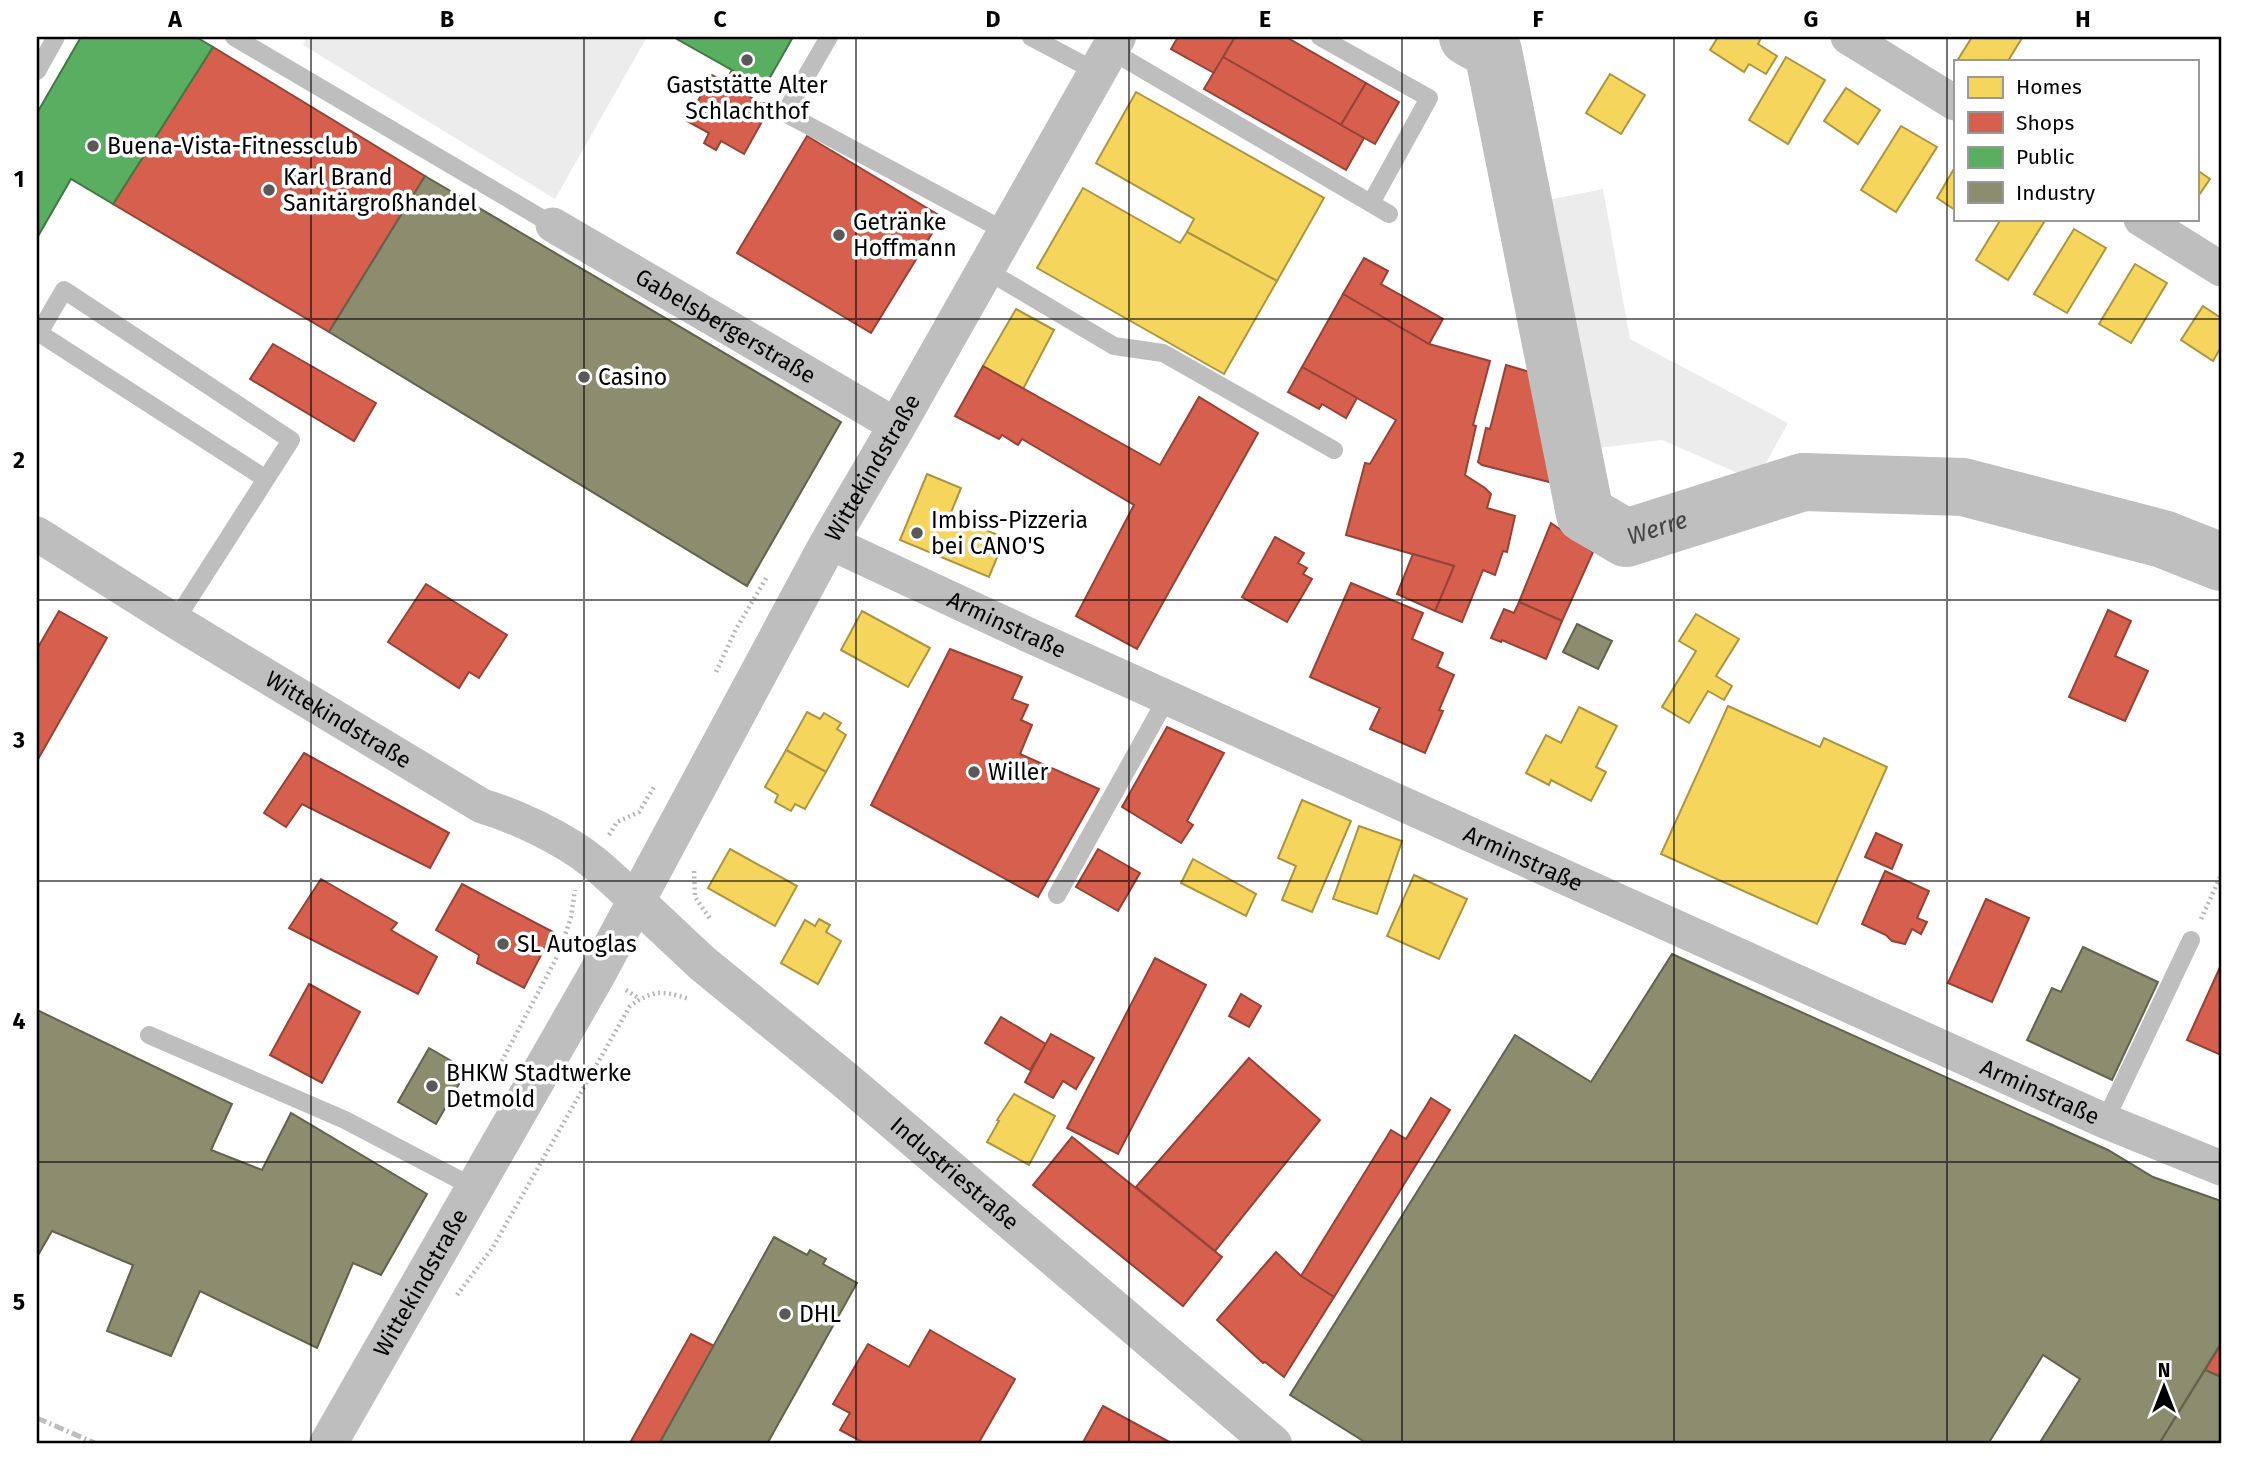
<svg xmlns="http://www.w3.org/2000/svg" width="2258" height="1481" viewBox="0 0 2258 1481" font-family="'Fira Sans',sans-serif">
  <style>
    .green { fill: #ececec }
    .homes { fill: #f6d55c; stroke: #ac9540; stroke-width: 2 }
    .shops { fill: #d6604d; stroke: #964336; stroke-width: 2 }
    .public { fill: #5aae61; stroke: #3f7a44; stroke-width: 2 }
    .industry { fill: #8c8c6e; stroke: #62624d; stroke-width: 2 }
    .lines { fill: none; stroke-linecap: round; stroke-linejoin: round }
    .river { stroke: #bfbfbf; stroke-width: 58 }
    .path { stroke: #b9b9b9; stroke-width: 4.5; stroke-dasharray: 2 3.5; stroke-linecap: butt }
    .service { stroke: #bebebe; stroke-width: 18 }
    .minor { stroke: #bebebe; stroke-width: 35 }
    .tertiary { stroke: #bebebe; stroke-width: 38 }
    .rail { stroke: #bebebe; stroke-width: 5; stroke-dasharray: 10 3.5 2 3.5; stroke-linecap: butt }
    .grid { fill: none; stroke: #000; stroke-width: 2; stroke-opacity: 0.55 }
    .poi-dot { fill: #595959; stroke: #fff; stroke-width: 2.5 }
    .labels { text-anchor: middle; stroke-width: 7; stroke-linejoin: round; paint-order: stroke }
    .poi-label { font-size: 23px; fill: #000; stroke: #fff; text-anchor: start }
    .street-label { font-size: 23px; fill: #000; stroke: #fff }
    .water-label { font-size: 24px; font-style: italic; fill: #444; stroke: #fff }
    .neatline { fill: none; stroke: #000; stroke-width: 2.5 }
    .grid-label { font-size: 23px; text-anchor: middle; font-weight: bold; fill: #000 }
  </style>
  <rect width="100%" height="100%" fill="#fff"/>
  <g class="green">
    <polygon points="307,37 647,37 555,199 303,45"/>
    <polygon points="1603,189 1630,339 1788,423 1756,481 1662,440 1598,448 1590,402 1572,353 1565,271 1543,201"/>
  </g>
  <g class="homes">
    <polygon points="1718,37 1759,37 1761,38 1758,44 1777,56 1766,74 1749,64 1744,72 1710,50"/>
    <polygon points="1972,37 2020,37 2022,38 2008,61 1957,61"/>
    <polygon points="1786,57 1825,80 1788,144 1749,120"/>
    <polygon points="1610,74 1645,95 1621,134 1586,113"/>
    <polygon points="1846,88 1880,110 1858,144 1824,121"/>
    <polygon points="1136,92 1324,198 1277,281 1187,232 1194,219 1096,163"/>
    <polygon points="1901,126 1937,147 1896,212 1861,190"/>
    <polygon points="1955,167 1955,210 1937,198"/>
    <polygon points="2197,170 2210,179 2197,198"/>
    <polygon points="1083,188 1180,243 1187,232 1277,281 1224,374 1037,268"/>
    <polygon points="2001,219 2046,219 2008,280 1976,260"/>
    <polygon points="2074,229 2106,248 2067,313 2034,294"/>
    <polygon points="2135,264 2167,283 2131,343 2099,324"/>
    <polygon points="2203,306 2221,318 2221,347 2213,361 2181,340"/>
    <polygon points="1016,309 1054,330 1023,389 983,366"/>
    <polygon points="927,474 961,488 950,515 1005,538 989,577 900,540"/>
    <polygon points="862,611 930,648 908,687 841,650"/>
    <polygon points="1696,614 1739,639 1716,676 1732,686 1724,700 1708,691 1689,723 1662,707 1696,651 1679,641"/>
    <polygon points="1728,706 1820,747 1824,738 1887,767 1817,924 1661,854"/>
    <polygon points="1579,707 1617,726 1596,767 1606,772 1591,801 1551,780 1549,785 1526,773 1546,735 1561,743"/>
    <polygon points="807,712 820,719 824,713 841,723 837,729 846,735 826,772 786,750"/>
    <polygon points="786,750 826,772 805,809 795,804 791,811 775,802 778,795 765,787"/>
    <polygon points="1302,800 1351,821 1312,912 1282,900 1296,866 1278,858"/>
    <polygon points="1359,826 1402,841 1377,914 1333,899"/>
    <polygon points="730,849 797,886 775,926 708,888"/>
    <polygon points="1193,859 1256,894 1246,916 1181,883"/>
    <polygon points="1414,875 1467,899 1439,959 1387,936"/>
    <polygon points="819,919 830,925 826,932 841,941 818,984 781,963 805,920 815,926"/>
    <polygon points="1014,1094 1055,1116 1029,1165 987,1142 999,1121 997,1120"/>
  </g>
  <g class="shops">
    <polygon points="1178,37 1235,37 1214,73 1171,49"/>
    <polygon points="1235,37 1286,37 1366,83 1341,125 1223,57"/>
    <polygon points="213,47 425,176 329,332 113,204"/>
    <polygon points="1223,57 1364,138 1346,170 1204,89"/>
    <polygon points="732,70 754,83 747,95 762,104 768,102 771,114 765,116 744,154 721,141 716,150 704,143 709,133 687,121 712,75 725,82"/>
    <polygon points="1366,83 1399,102 1375,144 1341,125"/>
    <polygon points="807,136 942,217 871,333 737,253"/>
    <polygon points="1364,258 1388,271 1381,284 1443,319 1429,344 1343,294"/>
    <polygon points="1343,294 1429,344 1490,361 1473,425 1476,426 1465,475 1485,488 1491,494 1487,508 1515,516 1507,552 1503,551 1495,575 1483,570 1462,622 1435,611 1454,566 1346,535 1365,463 1370,464 1396,420 1302,367"/>
    <polygon points="273,344 376,403 354,441 250,379"/>
    <polygon points="1506,365 1540,375 1558,463 1557,484 1482,465 1478,462 1486,428 1490,429"/>
    <polygon points="983,366 1160,465 1199,397 1258,433 1137,649 1076,616 1134,505 1022,439 1018,445 1002,435 999,439 955,416"/>
    <polygon points="1302,367 1357,398 1346,418 1322,404 1319,409 1288,392"/>
    <polygon points="1551,523 1593,552 1562,621 1519,602"/>
    <polygon points="1275,537 1304,553 1298,563 1307,568 1303,574 1312,579 1287,622 1242,597"/>
    <polygon points="1413,554 1454,566 1435,611 1397,594"/>
    <polygon points="1351,583 1423,613 1412,639 1443,653 1437,667 1454,675 1439,710 1443,711 1425,753 1370,729 1380,708 1310,677"/>
    <polygon points="426,584 507,635 479,678 469,672 459,688 388,642"/>
    <polygon points="1519,602 1562,621 1546,659 1502,640 1501,642 1491,638 1504,609 1514,613"/>
    <polygon points="2108,610 2131,621 2115,656 2148,671 2125,721 2069,697"/>
    <polygon points="59,611 107,638 37,761 37,649"/>
    <polygon points="950,649 1022,677 1012,699 1028,705 1021,720 1032,725 1020,754 1099,789 1038,897 871,805"/>
    <polygon points="1167,727 1224,753 1187,821 1193,825 1181,843 1122,807"/>
    <polygon points="304,753 449,833 430,868 302,804 286,827 264,813"/>
    <polygon points="1876,833 1902,845 1892,869 1865,857"/>
    <polygon points="1098,849 1140,873 1118,911 1076,887"/>
    <polygon points="1885,871 1929,891 1917,918 1927,922 1921,934 1912,929 1905,944 1892,941 1886,935 1862,924"/>
    <polygon points="321,879 397,923 391,930 437,957 418,994 289,928"/>
    <polygon points="462,884 553,932 524,988 477,963 479,955 436,930"/>
    <polygon points="1986,899 2029,918 1992,1002 1948,983"/>
    <polygon points="1155,958 1206,985 1118,1154 1067,1128"/>
    <polygon points="2221,965 2221,1055 2187,1040"/>
    <polygon points="309,984 360,1012 322,1083 270,1055"/>
    <polygon points="1241,994 1261,1006 1249,1027 1229,1016"/>
    <polygon points="1001,1017 1046,1044 1030,1070 985,1043"/>
    <polygon points="1051,1034 1094,1058 1076,1089 1063,1081 1053,1098 1025,1082"/>
    <polygon points="1249,1058 1320,1120 1215,1251 1136,1187"/>
    <polygon points="1431,1098 1450,1110 1334,1297 1301,1276 1391,1130 1406,1139"/>
    <polygon points="1072,1137 1222,1257 1183,1306 1033,1185"/>
    <polygon points="1276,1252 1301,1276 1334,1297 1284,1377 1265,1362 1263,1363 1217,1320"/>
    <polygon points="930,1330 1015,1379 978,1444 866,1444 840,1430 850,1413 833,1404 868,1344 909,1367"/>
    <polygon points="691,1334 714,1346 659,1444 637,1444 631,1441"/>
    <polygon points="2221,1344 2221,1377 2205,1370"/>
    <polygon points="1103,1406 1173,1444 1082,1444"/>
  </g>
  <g class="public">
    <polygon points="81,37 196,37 213,47 113,204 71,179 37,238 37,113"/>
    <polygon points="678,37 793,37 764,88 698,51 677,39"/>
  </g>
  <g class="industry">
    <polygon points="425,176 841,422 747,586 329,332"/>
    <polygon points="1577,624 1612,641 1598,669 1563,652"/>
    <polygon points="2083,947 2158,982 2112,1080 2027,1040 2052,988 2061,992"/>
    <polygon points="1672,954 2108,1150 2153,1177 2221,1201 2221,1343 2159,1444 2039,1444 2080,1379 2043,1355 1988,1444 1368,1444 1290,1395 1515,1035 1591,1082"/>
    <polygon points="37,1010 232,1104 211,1150 262,1170 291,1113 427,1194 381,1275 353,1263 317,1348 200,1291 171,1356 107,1331 133,1265 52,1231 37,1257"/>
    <polygon points="429,1048 467,1070 436,1124 398,1102"/>
    <polygon points="774,1237 807,1255 810,1250 826,1259 823,1264 857,1283 767,1444 659,1444"/>
    <polygon points="2205,1370 2221,1377 2221,1444 2159,1444"/>
  </g>
  <g class="lines">
    <path class="river" id="s1" d="M 1468,37 L 1493,51 L 1585,514 L 1626,538 L 1803,482 L 1963,487 L 2163,539 L 2221,562"/>
    <g class="path">
      <polyline points="716,672 736,629 768,575"/>
      <polyline points="609,835 617,822 639,812 654,787"/>
      <polyline points="694,871 695,897 711,920"/>
      <polyline points="2201,919 2221,875"/>
      <polyline points="626,990 640,999"/>
      <polyline points="494,1076 559,953 571,917 575,890"/>
      <path d="M 457,1295 L 493,1247 L 630,1006 C 653,990 661,990 689,999"/>
    </g>
    <g class="service">
      <polyline points="234,37 553,225"/>
      <polyline points="829,37 785,113 1007,232"/>
      <polyline points="1031,37 1097,72"/>
      <polyline points="1320,37 1429,98 1371,203"/>
      <polyline points="1110,50 1389,214"/>
      <polyline points="37,71 56,37"/>
      <polyline points="986,270 1114,346 1163,353 1334,450"/>
      <polyline points="175,621 291,440 64,290 39,333 266,479"/>
      <polyline points="1057,895 1167,698"/>
      <polyline points="149,1035 345,1120 475,1188"/>
      <polyline points="2105,1121 2191,940"/>
    </g>
    <g class="minor">
      <polyline points="1848,37 1955,103"/>
      <polyline points="2141,219 2221,269"/>
      <path id="s2" d="M 553,225 L 897,426"/>
      <path id="s3" d="M 37,534 L 175,621 L 482,806 C 516,816 565,839 593,862 C 608,874 622,888 637,902"/>
      <path id="s4" d="M 829,542 L 1033,637 L 2105,1121 L 2221,1168"/>
    </g>
    <g class="tertiary">
      <path id="s5" d="M 637,902 L 702,963 L 844,1079 L 1273,1444"/>
      <path id="s6" d="M 328,1444 L 597,974 L 829,542 L 897,426 L 1117,37"/>
    </g>
    <polyline class="rail" points="37,1418 97,1444"/>
  </g>
  <path class="grid" d="M 311,37 L 311,1444M 584,37 L 584,1444M 856,37 L 856,1444M 1129,37 L 1129,1444M 1402,37 L 1402,1444M 1674,37 L 1674,1444M 1947,37 L 1947,1444M 37,319 L 2221,319M 37,600 L 2221,600M 37,881 L 2221,881M 37,1162 L 2221,1162"/>
  <g class="poi-dot">
    <circle cx="747" cy="60" r="7"/>
    <circle cx="93" cy="146" r="7"/>
    <circle cx="269" cy="190" r="7"/>
    <circle cx="839" cy="235" r="7"/>
    <circle cx="584" cy="377" r="7"/>
    <circle cx="917" cy="533" r="7"/>
    <circle cx="974" cy="772" r="7"/>
    <circle cx="503" cy="944" r="7"/>
    <circle cx="432" cy="1086" r="7"/>
    <circle cx="785" cy="1314" r="7"/>
  </g>
  <g class="labels">
    <g class="poi-label">
      <text x="747" y="93" text-anchor="middle">Gaststätte Alter<tspan x="747" dy="26">Schlachthof</tspan></text>
      <text x="107" y="154">Buena-Vista-Fitnessclub</text>
      <text x="283" y="185">Karl Brand<tspan x="283" dy="26">Sanitärgroßhandel</tspan></text>
      <text x="853" y="230">Getränke<tspan x="853" dy="26">Hoffmann</tspan></text>
      <text x="598" y="385">Casino</text>
      <text x="931" y="528">Imbiss-Pizzeria<tspan x="931" dy="26">bei CANO'S</tspan></text>
      <text x="988" y="780">Willer</text>
      <text x="517" y="952">SL Autoglas</text>
      <text x="446" y="1081">BHKW Stadtwerke<tspan x="446" dy="26">Detmold</tspan></text>
      <text x="799" y="1322">DHL</text>
    </g>
    <g class="street-label">
      <text dy="8" stroke="none"><textPath href="#s2" startOffset="200">Gabelsbergerstraße</textPath></text>
      <text dy="8" stroke="none"><textPath href="#s6" startOffset="1118">Wittekindstraße</textPath></text>
      <text dy="8" stroke="none"><textPath href="#s4" startOffset="196">Arminstraße</textPath></text>
      <text dy="8" stroke="none"><textPath href="#s3" startOffset="354">Wittekindstraße</textPath></text>
      <text dy="8" stroke="none"><textPath href="#s4" startOffset="763">Arminstraße</textPath></text>
      <text dy="8" stroke="none"><textPath href="#s4" startOffset="1330">Arminstraße</textPath></text>
      <text dy="8" stroke="none"><textPath href="#s5" startOffset="418">Industriestraße</textPath></text>
      <text dy="8" stroke="none"><textPath href="#s6" startOffset="186">Wittekindstraße</textPath></text>
    </g>
    <g class="water-label">
      <text dy="8" stroke="none"><textPath href="#s1" startOffset="581">Werre</textPath></text>
    </g>
  </g>
  <rect width="2258" height="1481" fill="none" stroke="#ffffff" stroke-width="77"/>
  <rect x="1954" y="60" width="245" height="161" fill="#ffffff" stroke="#999999" stroke-width="2"/>
  <rect x="1968" y="77" width="35" height="21" fill="#f6d55c" stroke="#999999" stroke-width="2"/>
  <text x="2016" y="94" font-size="21" fill="#000000">Homes</text>
  <rect x="1968" y="112" width="35" height="21" fill="#d6604d" stroke="#999999" stroke-width="2"/>
  <text x="2016" y="130" font-size="21" fill="#000000">Shops</text>
  <rect x="1968" y="147" width="35" height="21" fill="#5aae61" stroke="#999999" stroke-width="2"/>
  <text x="2016" y="164" font-size="21" fill="#000000">Public</text>
  <rect x="1968" y="182" width="35" height="21" fill="#8c8c6e" stroke="#999999" stroke-width="2"/>
  <text x="2016" y="200" font-size="21" fill="#000000">Industry</text>
  <g transform="translate(2164 1387)" stroke="#ffffff" stroke-width="5" paint-order="stroke">
  <path d="M0-5L12 26L0 18L-12 26Z" fill="#000000"/>
  <text y="-10" font-size="19" font-weight="bold" text-anchor="middle" fill="#000000">N</text>
  </g>
  <rect x="38" y="38" width="2182" height="1404" class="neatline"/>
  <g class="grid-label">
    <text x="175" y="27">A</text>
    <text x="447" y="27">B</text>
    <text x="720" y="27">C</text>
    <text x="993" y="27">D</text>
    <text x="1265" y="27">E</text>
    <text x="1538" y="27">F</text>
    <text x="1811" y="27">G</text>
    <text x="2083" y="27">H</text>
    <text x="19" y="187">1</text>
    <text x="19" y="468">2</text>
    <text x="19" y="748">3</text>
    <text x="19" y="1029">4</text>
    <text x="19" y="1310">5</text>
  </g>
</svg>
